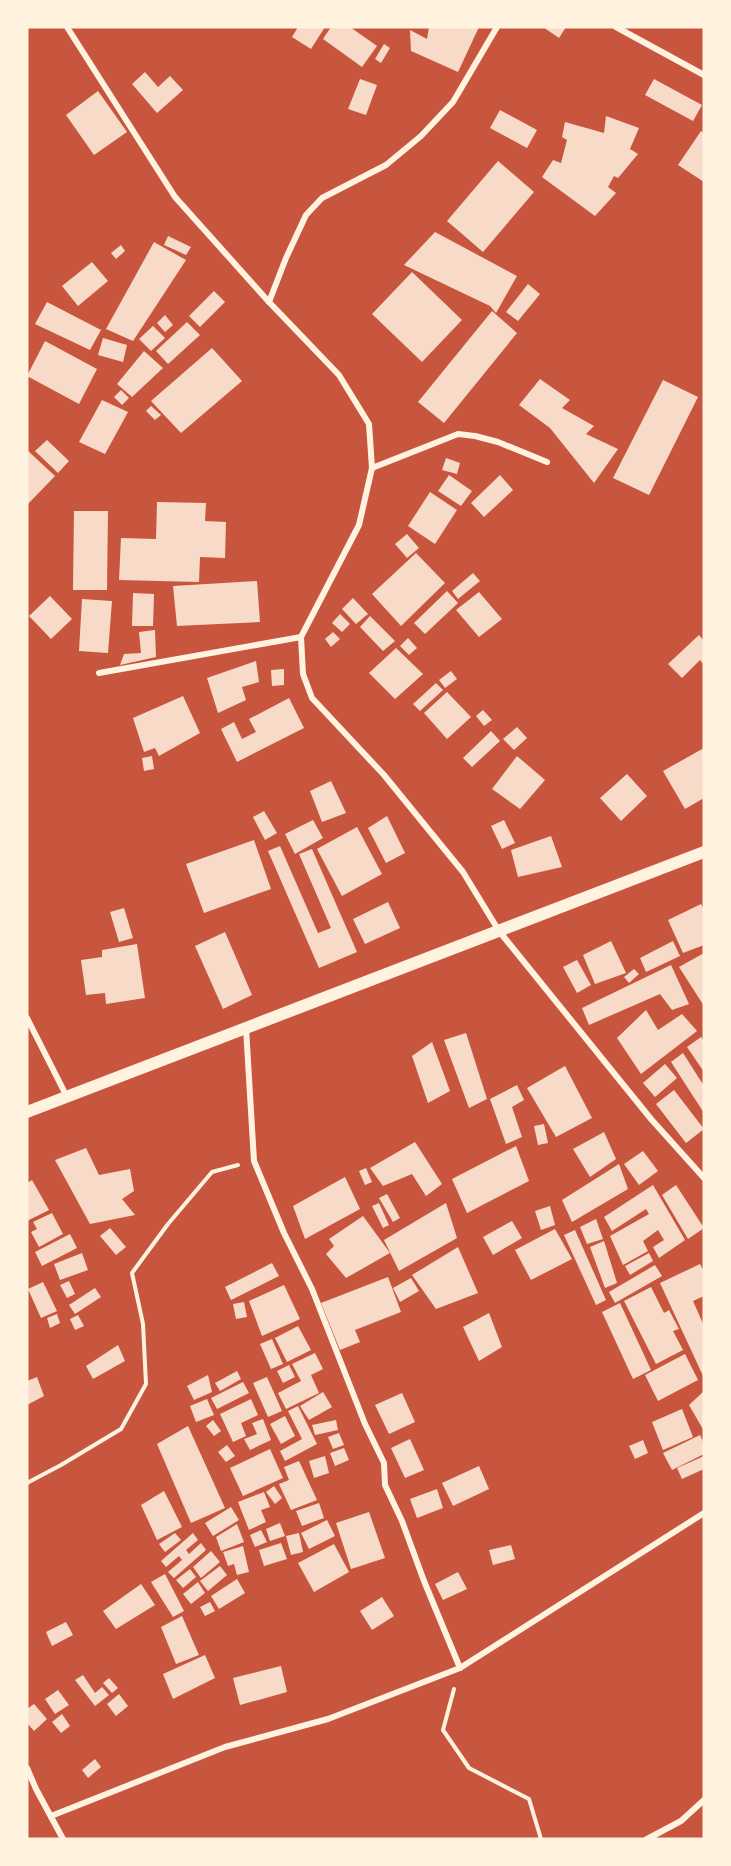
<svg xmlns="http://www.w3.org/2000/svg" width="731" height="1866" viewBox="0 0 731 1866" font-family="Karla,sans-serif">
  <style>
    .building { fill: #f7dbc8 }
    .lines { fill: none; stroke-linecap: round; stroke-linejoin: round }
    .path { stroke: #fff3e0; stroke-width: 4 }
    .minor { stroke: #fff3e0; stroke-width: 6 }
    .secondary { stroke: #fff3e0; stroke-width: 12 }
  </style>
  <rect width="100%" height="100%" fill="#c8553d"/>
  <g class="building">
    <polygon points="298,27 325,27 311,49 292,37"/>
    <polygon points="331,27 350,27 377,46 362,67 323,39"/>
    <polygon points="429,27 479,27 458,72 411,51 410,30 427,39"/>
    <polygon points="543,27 566,27 559,38"/>
    <polygon points="384,44 390,48 381,63 375,59"/>
    <polygon points="145,72 158,87 170,76 183,90 157,113 132,84"/>
    <polygon points="360,79 377,85 366,115 348,109"/>
    <polygon points="654,79 702,105 693,121 645,95"/>
    <polygon points="98,91 127,132 94,155 66,115"/>
    <polygon points="500,110 537,130 527,148 490,128"/>
    <polygon points="606,116 639,128 630,149 638,154 618,178 614,176 608,187 616,193 595,216 542,177 553,160 561,163 567,140 562,137 565,122 604,133"/>
    <polygon points="701,131 704,133 704,182 678,165"/>
    <polygon points="498,161 534,192 483,252 447,221"/>
    <polygon points="435,232 517,276 496,313 490,306 404,265"/>
    <polygon points="168,236 191,247 186,255 164,245"/>
    <polygon points="154,242 186,260 133,341 106,329"/>
    <polygon points="121,245 125,251 116,259 111,253"/>
    <polygon points="92,262 108,281 78,306 62,286"/>
    <polygon points="412,272 462,320 422,362 372,314"/>
    <polygon points="528,284 540,294 518,321 506,312"/>
    <polygon points="214,291 225,302 200,327 189,316"/>
    <polygon points="47,302 101,330 90,350 35,324"/>
    <polygon points="492,311 517,333 444,423 418,402"/>
    <polygon points="165,315 173,325 165,332 157,323"/>
    <polygon points="187,322 200,335 168,364 156,351"/>
    <polygon points="153,326 165,338 151,351 139,339"/>
    <polygon points="103,338 127,345 123,362 98,355"/>
    <polygon points="45,341 97,369 79,404 27,376"/>
    <polygon points="212,348 242,381 181,433 151,401"/>
    <polygon points="144,351 163,368 132,397 117,384"/>
    <polygon points="540,379 570,400 562,408 594,426 586,434 618,449 594,483 550,428 519,405"/>
    <polygon points="663,380 698,397 649,495 613,478"/>
    <polygon points="121,390 129,398 122,405 114,397"/>
    <polygon points="102,400 128,412 105,454 79,442"/>
    <polygon points="151,406 161,415 155,420 146,411"/>
    <polygon points="47,440 69,461 58,473 35,451"/>
    <polygon points="27,450 55,476 27,505"/>
    <polygon points="446,458 460,463 457,474 442,470"/>
    <polygon points="449,475 472,491 461,506 438,491"/>
    <polygon points="500,475 513,490 484,517 471,503"/>
    <polygon points="430,492 457,510 435,544 408,526"/>
    <polygon points="157,502 206,503 205,521 226,522 225,558 200,557 199,582 119,580 121,538 156,539"/>
    <polygon points="74,511 108,511 107,590 73,590"/>
    <polygon points="407,534 419,548 407,558 395,544"/>
    <polygon points="416,553 445,583 401,626 372,594"/>
    <polygon points="473,573 480,581 458,599 452,591"/>
    <polygon points="257,581 260,622 177,626 173,586"/>
    <polygon points="447,591 458,603 425,634 414,623"/>
    <polygon points="479,592 502,619 479,637 456,610"/>
    <polygon points="133,593 154,594 153,626 132,626"/>
    <polygon points="50,596 72,619 51,639 29,616"/>
    <polygon points="353,598 368,614 356,624 342,609"/>
    <polygon points="82,599 112,601 108,653 79,651"/>
    <polygon points="340,614 350,624 342,632 332,623"/>
    <polygon points="370,616 395,641 383,651 360,627"/>
    <polygon points="155,630 156,657 120,665 124,654 141,653 139,632"/>
    <polygon points="333,632 340,639 331,647 325,639"/>
    <polygon points="699,635 704,641 704,665 700,660 682,678 668,664"/>
    <polygon points="408,638 417,648 409,655 400,646"/>
    <polygon points="396,648 423,674 395,699 369,673"/>
    <polygon points="256,661 259,682 242,687 246,700 218,713 207,678"/>
    <polygon points="284,669 284,685 272,686 271,670"/>
    <polygon points="451,671 457,679 445,688 439,680"/>
    <polygon points="436,683 443,690 420,711 413,704"/>
    <polygon points="447,692 471,717 447,739 424,713"/>
    <polygon points="183,696 200,733 159,756 155,748 144,752 133,718"/>
    <polygon points="289,698 304,728 237,762 221,729 234,722 242,739 256,732 249,719"/>
    <polygon points="483,710 492,720 484,726 476,716"/>
    <polygon points="517,727 527,738 514,750 503,739"/>
    <polygon points="491,731 500,741 472,767 463,758"/>
    <polygon points="704,748 704,798 685,809 663,771"/>
    <polygon points="152,756 154,769 144,771 142,758"/>
    <polygon points="517,756 545,780 520,809 492,789"/>
    <polygon points="627,774 647,796 621,821 600,798"/>
    <polygon points="331,781 346,813 322,822 310,791"/>
    <polygon points="264,811 277,833 265,840 253,817"/>
    <polygon points="387,816 405,853 386,863 368,828"/>
    <polygon points="313,820 323,838 295,854 285,834"/>
    <polygon points="504,820 515,843 502,849 491,826"/>
    <polygon points="357,827 382,874 342,896 317,849"/>
    <polygon points="551,836 562,867 518,877 511,850"/>
    <polygon points="254,840 271,889 204,913 186,864"/>
    <polygon points="280,846 318,933 331,928 299,854 312,849 357,952 319,968 268,851"/>
    <polygon points="388,902 400,928 365,944 353,919"/>
    <polygon points="701,904 704,910 704,945 683,953 668,920"/>
    <polygon points="124,908 133,938 119,942 110,912"/>
    <polygon points="225,932 252,995 223,1009 195,946"/>
    <polygon points="611,941 626,973 595,984 583,955"/>
    <polygon points="673,941 680,956 646,972 640,958"/>
    <polygon points="137,944 145,998 106,1004 105,993 86,995 81,960 102,957 102,950"/>
    <polygon points="704,953 704,1006 679,967"/>
    <polygon points="577,960 591,985 577,993 563,967"/>
    <polygon points="671,965 689,1004 672,1010 660,994 589,1025 582,1008"/>
    <polygon points="634,969 639,974 629,983 624,977"/>
    <polygon points="646,1010 658,1030 682,1014 697,1031 641,1074 617,1038"/>
    <polygon points="466,1033 487,1099 469,1108 444,1040"/>
    <polygon points="701,1037 704,1041 704,1072 687,1047"/>
    <polygon points="432,1042 450,1091 428,1103 412,1056"/>
    <polygon points="683,1053 704,1086 704,1113 671,1062"/>
    <polygon points="665,1064 677,1078 655,1097 643,1083"/>
    <polygon points="565,1066 592,1118 556,1137 527,1088"/>
    <polygon points="517,1085 524,1100 512,1107 522,1137 506,1144 490,1099"/>
    <polygon points="674,1090 704,1129 686,1143 656,1104"/>
    <polygon points="544,1124 548,1143 538,1145 534,1126"/>
    <polygon points="604,1132 616,1159 590,1177 573,1149"/>
    <polygon points="415,1142 442,1184 426,1196 412,1174 383,1186 370,1168"/>
    <polygon points="516,1146 529,1181 467,1213 452,1179"/>
    <polygon points="86,1148 99,1175 130,1169 134,1191 122,1199 135,1215 90,1224 55,1160"/>
    <polygon points="643,1151 658,1171 639,1185 624,1164"/>
    <polygon points="619,1164 628,1189 572,1222 562,1200"/>
    <polygon points="366,1168 372,1182 365,1185 359,1171"/>
    <polygon points="345,1177 360,1209 305,1239 293,1206"/>
    <polygon points="32,1180 49,1210 27,1221 27,1183"/>
    <polygon points="653,1185 685,1240 659,1258 653,1247 664,1240 658,1230 643,1241 648,1251 623,1265 610,1236 649,1214 646,1209 612,1231 604,1217"/>
    <polygon points="676,1185 704,1228 688,1239 662,1195"/>
    <polygon points="387,1194 400,1218 393,1222 379,1198"/>
    <polygon points="379,1203 389,1225 383,1228 372,1206"/>
    <polygon points="446,1203 457,1238 399,1271 384,1240"/>
    <polygon points="550,1206 555,1225 541,1230 535,1211"/>
    <polygon points="52,1213 63,1234 39,1247 31,1232 37,1229 33,1222"/>
    <polygon points="363,1216 390,1253 346,1278 326,1254 334,1246 329,1239"/>
    <polygon points="596,1219 603,1239 587,1244 580,1227"/>
    <polygon points="512,1221 522,1238 493,1255 483,1237"/>
    <polygon points="110,1228 126,1247 116,1255 100,1236"/>
    <polygon points="555,1229 572,1259 531,1280 515,1250"/>
    <polygon points="575,1230 606,1300 596,1305 564,1235"/>
    <polygon points="70,1234 77,1248 42,1266 35,1252"/>
    <polygon points="604,1241 617,1283 605,1288 590,1247"/>
    <polygon points="458,1247 478,1293 436,1309 412,1275"/>
    <polygon points="82,1253 88,1270 60,1280 54,1264"/>
    <polygon points="649,1253 653,1261 630,1275 625,1266"/>
    <polygon points="272,1263 279,1276 231,1300 225,1287"/>
    <polygon points="700,1264 704,1272 704,1296 693,1301 704,1326 704,1378 660,1283"/>
    <polygon points="655,1265 662,1276 615,1303 609,1292"/>
    <polygon points="388,1277 401,1312 355,1330 360,1342 340,1350 321,1303"/>
    <polygon points="411,1278 419,1291 400,1302 393,1288"/>
    <polygon points="69,1281 75,1294 67,1298 60,1285"/>
    <polygon points="43,1282 57,1311 41,1318 28,1289"/>
    <polygon points="284,1285 300,1319 262,1336 249,1301"/>
    <polygon points="651,1287 664,1313 669,1310 679,1329 673,1331 683,1350 656,1364 624,1301"/>
    <polygon points="95,1288 101,1297 75,1314 69,1305"/>
    <polygon points="244,1302 247,1317 236,1319 233,1304"/>
    <polygon points="620,1303 651,1370 633,1379 602,1312"/>
    <polygon points="489,1313 502,1347 479,1361 463,1327"/>
    <polygon points="57,1314 60,1323 50,1328 47,1318"/>
    <polygon points="78,1315 84,1326 75,1330 70,1319"/>
    <polygon points="298,1326 311,1350 287,1362 275,1338"/>
    <polygon points="272,1339 283,1364 271,1369 260,1344"/>
    <polygon points="118,1345 125,1361 93,1379 86,1366"/>
    <polygon points="315,1353 323,1369 311,1375 319,1393 286,1409 278,1393 301,1381 292,1364"/>
    <polygon points="685,1354 698,1380 658,1401 645,1375"/>
    <polygon points="289,1365 295,1377 283,1383 277,1371"/>
    <polygon points="237,1371 241,1379 220,1391 215,1383"/>
    <polygon points="208,1375 212,1392 194,1400 187,1386"/>
    <polygon points="37,1377 44,1396 27,1405 27,1381"/>
    <polygon points="267,1377 282,1411 268,1417 253,1383"/>
    <polygon points="243,1382 249,1393 217,1409 211,1398"/>
    <polygon points="704,1391 704,1431 689,1405"/>
    <polygon points="323,1392 332,1407 309,1420 300,1406"/>
    <polygon points="402,1393 415,1422 389,1434 375,1405"/>
    <polygon points="207,1399 214,1415 196,1422 190,1406"/>
    <polygon points="251,1399 258,1415 241,1423 246,1436 233,1442 220,1414"/>
    <polygon points="298,1406 317,1444 285,1461 280,1451 302,1439 288,1411"/>
    <polygon points="682,1409 693,1437 663,1450 652,1422"/>
    <polygon points="285,1416 295,1436 281,1444 270,1424"/>
    <polygon points="263,1419 271,1440 250,1450 244,1439 257,1434 252,1423"/>
    <polygon points="213,1420 221,1431 214,1436 206,1426"/>
    <polygon points="336,1420 338,1430 315,1435 312,1425"/>
    <polygon points="188,1426 225,1508 191,1523 157,1444"/>
    <polygon points="339,1433 344,1445 333,1449 328,1437"/>
    <polygon points="700,1435 704,1444 704,1454 672,1470 663,1453"/>
    <polygon points="410,1439 424,1470 405,1478 391,1448"/>
    <polygon points="643,1440 648,1453 635,1459 629,1446"/>
    <polygon points="227,1445 235,1456 226,1462 218,1452"/>
    <polygon points="344,1448 349,1460 335,1466 330,1453"/>
    <polygon points="270,1449 283,1478 243,1496 230,1468"/>
    <polygon points="325,1456 329,1473 314,1478 309,1461"/>
    <polygon points="704,1456 704,1469 682,1479 677,1468"/>
    <polygon points="299,1461 317,1500 291,1510 279,1484 289,1480 284,1467"/>
    <polygon points="479,1466 489,1489 453,1506 442,1483"/>
    <polygon points="274,1486 282,1498 275,1504 266,1492"/>
    <polygon points="437,1489 443,1508 417,1518 410,1499"/>
    <polygon points="164,1491 182,1527 157,1540 141,1505"/>
    <polygon points="264,1492 270,1507 261,1510 266,1522 249,1530 238,1502"/>
    <polygon points="319,1503 324,1518 302,1526 296,1511"/>
    <polygon points="231,1507 239,1520 213,1536 205,1523"/>
    <polygon points="369,1512 385,1558 351,1569 336,1523"/>
    <polygon points="327,1520 335,1536 309,1549 301,1533"/>
    <polygon points="280,1523 285,1536 270,1541 266,1529"/>
    <polygon points="237,1524 244,1542 221,1551 216,1537"/>
    <polygon points="261,1530 267,1542 255,1547 250,1535"/>
    <polygon points="175,1533 181,1540 165,1552 159,1544"/>
    <polygon points="193,1533 198,1540 186,1550 189,1554 201,1543 206,1550 174,1578 168,1572 182,1560 179,1556 166,1567 161,1561"/>
    <polygon points="299,1533 303,1552 291,1555 286,1536"/>
    <polygon points="281,1543 287,1559 264,1566 259,1550"/>
    <polygon points="334,1544 349,1572 314,1592 298,1563"/>
    <polygon points="511,1545 515,1559 493,1565 489,1550"/>
    <polygon points="243,1546 249,1572 237,1575 234,1564 228,1566 223,1552"/>
    <polygon points="211,1551 220,1562 201,1578 193,1567"/>
    <polygon points="220,1566 227,1575 208,1591 200,1581"/>
    <polygon points="190,1569 196,1577 183,1588 176,1580"/>
    <polygon points="458,1572 467,1589 443,1600 435,1584"/>
    <polygon points="165,1574 184,1611 173,1617 151,1582"/>
    <polygon points="237,1579 245,1593 219,1609 211,1596"/>
    <polygon points="198,1582 205,1593 191,1604 183,1594"/>
    <polygon points="141,1584 155,1605 116,1629 103,1611"/>
    <polygon points="382,1597 394,1616 372,1630 360,1611"/>
    <polygon points="210,1602 215,1611 205,1616 200,1607"/>
    <polygon points="182,1616 199,1655 176,1664 161,1627"/>
    <polygon points="66,1622 73,1635 52,1646 46,1632"/>
    <polygon points="205,1655 215,1678 173,1699 163,1674"/>
    <polygon points="281,1666 287,1692 240,1705 233,1678"/>
    <polygon points="83,1675 95,1693 102,1687 109,1695 95,1706 75,1680"/>
    <polygon points="109,1678 118,1688 112,1693 103,1683"/>
    <polygon points="58,1690 69,1705 55,1714 45,1699"/>
    <polygon points="119,1694 128,1706 116,1716 107,1704"/>
    <polygon points="34,1704 47,1719 34,1731 27,1723 27,1709"/>
    <polygon points="62,1714 70,1726 61,1733 52,1722"/>
    <polygon points="95,1759 101,1767 88,1778 82,1770"/>
  </g>
  <g class="lines">
    <g class="path">
      <polyline points="27,1483 61,1465 121,1429 146,1384 143,1324 132,1273 168,1224 212,1172 238,1165"/>
      <polyline points="454,1689 443,1730 469,1768 529,1799 541,1839"/>
    </g>
    <g class="minor">
      <polyline points="67,27 175,197 269,302 339,375 369,424 372,468 359,525 301,637 303,674 312,698 384,775 463,872 499,931 651,1119 704,1178"/>
      <polyline points="616,27 704,75"/>
      <polyline points="269,302 286,258 306,215 322,198 386,165 421,136 453,102 497,27"/>
      <polyline points="372,468 458,434 475,436 498,442 547,462"/>
      <polyline points="99,673 301,637"/>
      <polyline points="27,1018 67,1097"/>
      <polyline points="246,1028 254,1161 284,1233 312,1289 365,1424 384,1463 385,1485 402,1521 424,1581 460,1668"/>
      <polyline points="27,1768 36,1789 63,1839"/>
      <polyline points="51,1816 225,1747 328,1719 460,1668 704,1513"/>
      <polyline points="647,1839 681,1821 704,1800"/>
    </g>
    <polyline class="secondary" points="27,1112 704,852"/>
  </g>
  <rect width="731" height="1866" fill="none" stroke="#fff3e0" stroke-width="57"/>
</svg>
